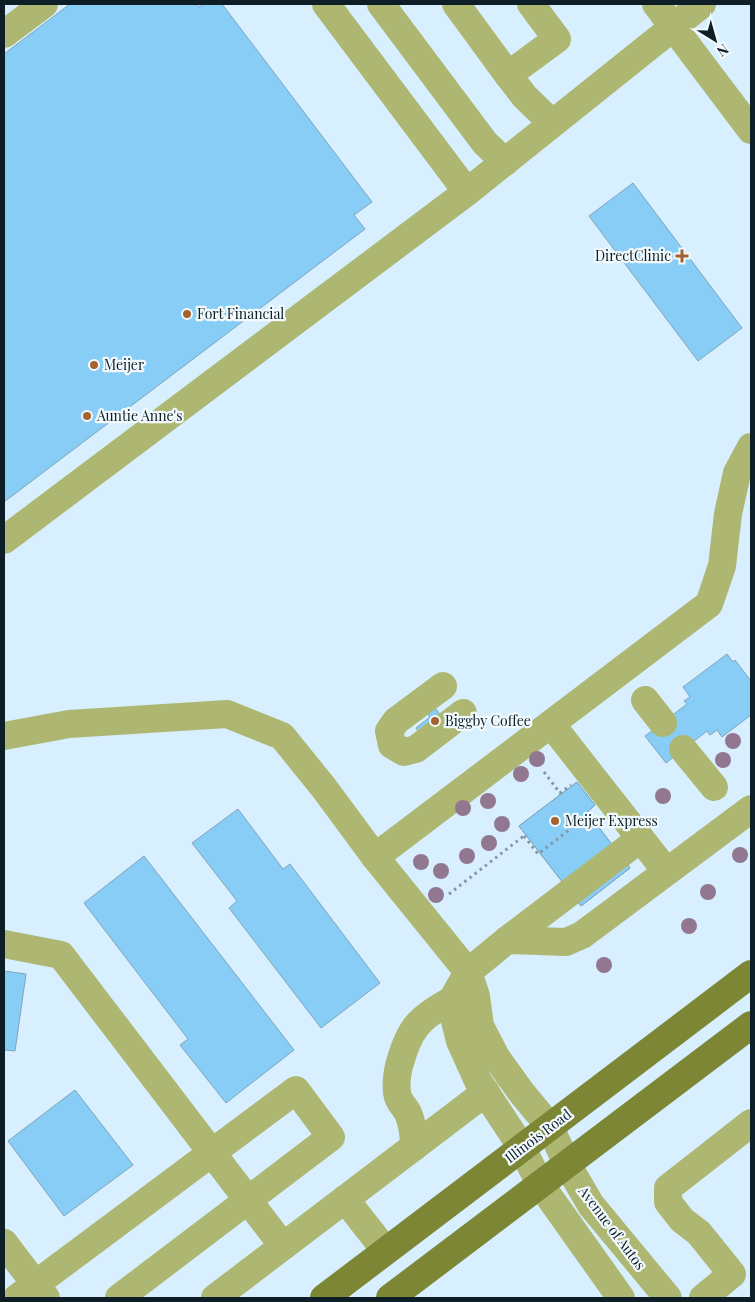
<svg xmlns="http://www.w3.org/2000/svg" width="755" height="1302" viewBox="0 0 755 1302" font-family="'Playfair Display',serif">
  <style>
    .building { fill: #88cdf5; stroke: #7fa5bc }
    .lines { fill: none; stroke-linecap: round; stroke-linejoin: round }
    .path { stroke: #8296a3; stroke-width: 3; stroke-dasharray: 2.5 4; stroke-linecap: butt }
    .minor { stroke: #aeb771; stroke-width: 28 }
    .major { stroke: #7d8634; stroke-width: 28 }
    .tree { fill: #927791 }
    .poi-dot { fill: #a56230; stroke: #f2fafe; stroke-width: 2 }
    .labels { text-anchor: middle; stroke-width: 4.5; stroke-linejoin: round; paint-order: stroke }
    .poi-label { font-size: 14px; fill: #0e1e26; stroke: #f2fafe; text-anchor: start }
    .street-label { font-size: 14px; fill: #0e1e26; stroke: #f2fafe }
  </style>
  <rect width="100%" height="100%" fill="#d7effe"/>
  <g class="building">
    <polygon points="70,4 197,4 199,7 204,4 222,4 372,202 354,215 365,229 4,502 4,54"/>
    <polygon points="633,183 742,328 698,361 589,216"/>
    <polygon points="727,654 733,662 735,660 751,681 751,715 722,737 717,730 710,735 707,731 666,763 645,736 687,704 684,701 690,697 683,687"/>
    <polygon points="433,705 451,729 422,737 416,728 430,717 425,711"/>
    <polygon points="577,782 595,805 587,812 630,868 581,906 519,826"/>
    <polygon points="577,782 595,805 587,812 630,868 581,906 519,826"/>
    <polygon points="238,809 283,869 290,864 380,983 321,1028 229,908 237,901 192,843"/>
    <polygon points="144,856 294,1050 226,1103 180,1045 188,1039 84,903"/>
    <polygon points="4,971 26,974 15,1051 4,1050"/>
    <polygon points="75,1090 133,1165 64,1216 8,1141"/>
  </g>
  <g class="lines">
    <g class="path">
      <polyline points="544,772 560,793 571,785"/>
      <polyline points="524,836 538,854 591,813"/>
      <polyline points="449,894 525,835"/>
    </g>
    <g class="minor">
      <polyline points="326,4 467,192"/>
      <polyline points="381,4 485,143 505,162"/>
      <polyline points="456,4 508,75"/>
      <polyline points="531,4 557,39 508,75 525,97 552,123"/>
      <polyline points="656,4 751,130"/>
      <polyline points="4,34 44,4"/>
      <polyline points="4,540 467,192 702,4"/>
      <polyline points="443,686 396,721 389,731 392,745 404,752 416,749 463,713"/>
      <polyline points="645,700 663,723"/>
      <polyline points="551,724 666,871"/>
      <polyline points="4,736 69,724 227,714 282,736 324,788 375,857"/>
      <polyline points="683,749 714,787"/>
      <polyline points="507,940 640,839"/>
      <polyline points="4,944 61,955 283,1246"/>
      <path d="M 414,1147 C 414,1134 413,1125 408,1113 C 405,1107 400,1103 398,1097 C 395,1087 397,1075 399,1066 C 409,1029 418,1018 452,1000"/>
      <polyline points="345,1199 385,1250"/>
      <polyline points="4,1243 46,1298"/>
      <polyline points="17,1298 296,1090 331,1137 119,1298"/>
      <polyline points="215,1298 486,1092"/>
      <polyline points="621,1298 540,1184 522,1148 478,1081 460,1041 452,1009 452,1000 468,972 507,940 566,942 582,935 751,809"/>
      <polyline points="668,1298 591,1205 567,1164 550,1127 521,1092 496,1057 480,1026 476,996 468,972 375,857 709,604 722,566 728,514 737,473 751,447"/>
      <polyline points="703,1298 732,1274 699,1233 682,1220 668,1202 668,1188 751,1123"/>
    </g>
    <g class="major">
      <polyline points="324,1298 751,974"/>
      <polyline points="390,1298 751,1025"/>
    </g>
  </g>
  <g class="tree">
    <circle cx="733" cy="741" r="8"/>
    <circle cx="537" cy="759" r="8"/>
    <circle cx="723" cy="760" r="8"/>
    <circle cx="521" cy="774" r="8"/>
    <circle cx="663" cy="796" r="8"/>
    <circle cx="488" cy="801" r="8"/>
    <circle cx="463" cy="808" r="8"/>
    <circle cx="502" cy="824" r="8"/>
    <circle cx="489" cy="843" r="8"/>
    <circle cx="740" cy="855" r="8"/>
    <circle cx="467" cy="856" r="8"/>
    <circle cx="421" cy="862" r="8"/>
    <circle cx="441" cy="871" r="8"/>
    <circle cx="708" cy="892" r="8"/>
    <circle cx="436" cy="895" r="8"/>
    <circle cx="689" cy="926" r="8"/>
    <circle cx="604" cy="965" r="8"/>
  </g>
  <g class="poi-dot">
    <path d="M679.5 248.5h5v5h5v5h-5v5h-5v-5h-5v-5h5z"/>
    <circle cx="187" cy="314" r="5"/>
    <circle cx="94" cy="365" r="5"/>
    <circle cx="87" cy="416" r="5"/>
    <circle cx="435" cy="721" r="5"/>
    <circle cx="555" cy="821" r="5"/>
  </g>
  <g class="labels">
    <g class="poi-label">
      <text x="671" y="261" text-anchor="end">DirectClinic</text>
      <text x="197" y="319">Fort Financial</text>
      <text x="104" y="370">Meijer</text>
      <text x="97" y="421">Auntie Anne's</text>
      <text x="445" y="726">Biggby Coffee</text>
      <text x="565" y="826">Meijer Express</text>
    </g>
    <g class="street-label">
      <text transform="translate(538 1136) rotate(-37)" y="5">Illinois Road</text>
      <text transform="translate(612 1228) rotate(53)" y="5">Avenue of Autos</text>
    </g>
  </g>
  <rect width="755" height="1302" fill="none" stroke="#0e1e26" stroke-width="10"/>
  <g transform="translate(715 40) rotate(143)" stroke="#f2fafe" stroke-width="4" paint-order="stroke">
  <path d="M0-4L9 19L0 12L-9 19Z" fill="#0e1e26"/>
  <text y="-8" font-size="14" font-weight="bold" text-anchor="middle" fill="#0e1e26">N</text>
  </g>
</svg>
